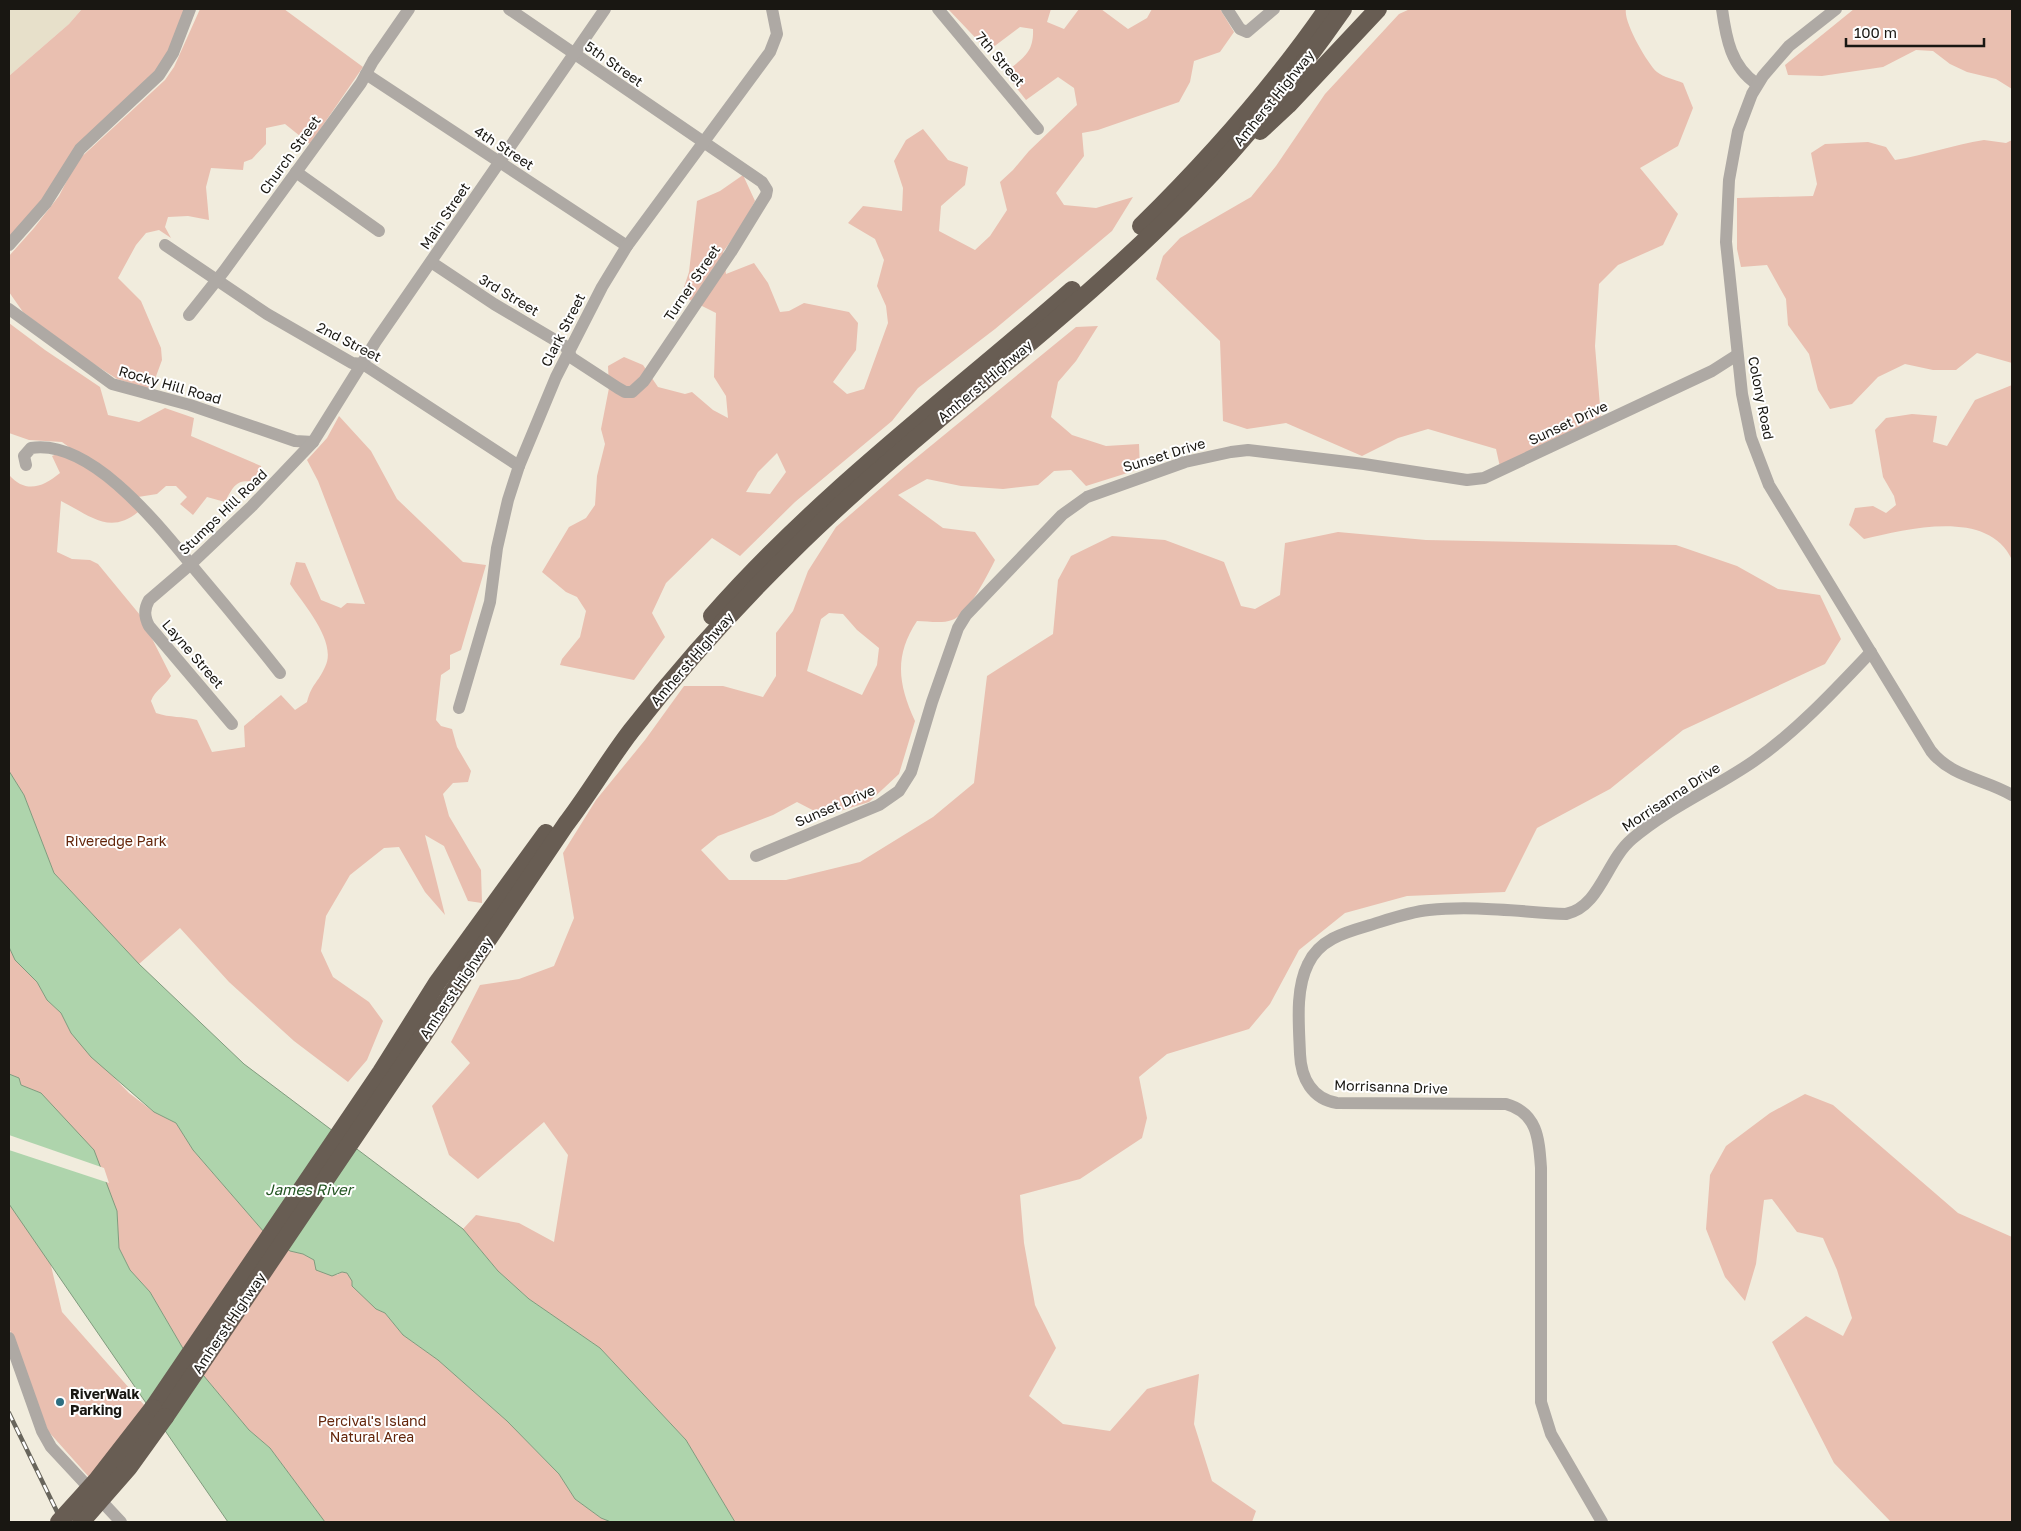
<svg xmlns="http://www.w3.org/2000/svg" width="2021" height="1531" viewBox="0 0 2021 1531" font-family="'Golos Text',sans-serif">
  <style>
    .built { fill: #e7e0ca }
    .green { fill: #e9bfb0; fill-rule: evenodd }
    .water { fill: #aed4ac; stroke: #819b7e }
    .pier { fill: #f1ecdd }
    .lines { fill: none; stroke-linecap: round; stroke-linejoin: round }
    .minor { stroke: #aea9a4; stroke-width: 12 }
    .highway { stroke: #685d53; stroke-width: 18 }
    .rail-casing { stroke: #68655c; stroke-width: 4.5 }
    .rail { stroke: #fff; stroke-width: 2.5; stroke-dasharray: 8; stroke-linecap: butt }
    .highway-bridge { stroke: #685d53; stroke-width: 18 }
    .poi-dot { fill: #2d6e81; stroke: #fff; stroke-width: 2 }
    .labels { text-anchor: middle; stroke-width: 4; stroke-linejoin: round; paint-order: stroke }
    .street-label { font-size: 14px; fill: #191712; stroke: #fff }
    .park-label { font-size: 14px; fill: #63250a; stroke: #fff }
    .poi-label { font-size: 14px; font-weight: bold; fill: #191712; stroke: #fff; text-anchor: start }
    .water-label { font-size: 15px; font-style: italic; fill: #235522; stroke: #fff }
  </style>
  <rect width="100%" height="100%" fill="#f1ecdd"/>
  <polygon class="built" points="9,9 82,9 69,24 9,76"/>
  <g class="green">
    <polygon points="82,9 185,9 164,63 130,98 9,239 9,76 69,24"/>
    <polygon points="200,9 284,9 363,67 310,144 285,124 266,128 266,144 252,159 244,162 243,170 211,168 206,187 209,220 188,216 168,217 165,227 171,238 159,230 146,233 136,245 118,278 141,301 161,348 162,360 151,390 117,379 80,355 23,312 9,292 9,256 34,228 59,196 77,161 165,80 174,67"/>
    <path d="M 948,9 L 1051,9 L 1047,22 L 1064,29 L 1079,9 L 1101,9 L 1128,29 L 1147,18 L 1152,9 L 1220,9 L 1234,32 L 1220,52 L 1194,61 L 1190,82 L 1179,102 L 1098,130 L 1082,133 L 1084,156 L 1056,193 L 1064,205 L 1096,208 L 1133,197 L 1112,231 L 995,329 L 918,388 L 892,421 L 795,502 L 740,556 L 712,538 L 666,583 L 652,613 L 665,637 L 634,680 L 560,665 L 562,659 L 580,637 L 586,611 L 577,597 L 566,592 L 542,572 L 569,527 L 586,518 L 595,505 L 597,476 L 605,444 L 601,429 L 609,388 L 608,366 L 624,357 L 643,365 L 658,387 L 685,394 L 692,392 L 713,410 L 728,418 L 726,396 L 714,377 L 716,313 L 686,298 L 683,290 L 689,272 L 697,201 L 720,191 L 743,175 L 755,201 L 741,227 L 723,252 L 726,274 L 754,263 L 768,283 L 780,312 L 789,311 L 804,303 L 849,312 L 858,323 L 856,350 L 833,382 L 847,394 L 864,389 L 888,323 L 886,306 L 877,286 L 884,260 L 875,239 L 848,223 L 863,206 L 902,211 L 903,188 L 894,161 L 906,140 L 923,129 L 948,160 L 968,167 L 965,185 L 941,206 L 939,231 L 975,250 L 990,236 L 1007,210 L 1000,182 L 1013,170 L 1029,151 L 1077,105 L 1074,88 L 1058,77 L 1026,100 L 1005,73 C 1022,58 1034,54 1033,29 L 1020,27 L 988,51 ZM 777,453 L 786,472 L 770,494 L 746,492 L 758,472 Z"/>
    <path d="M 1410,9 L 1626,9 C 1623,21 1647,63 1657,72 C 1663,77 1676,80 1683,83 L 1693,108 L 1678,146 L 1640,168 L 1678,214 L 1663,245 L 1618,265 L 1599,284 L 1595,346 L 1601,418 L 1500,467 L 1496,449 L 1428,429 L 1398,438 L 1362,456 L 1286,423 L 1247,429 L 1223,421 L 1220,341 L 1156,279 L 1163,256 L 1180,238 L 1251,197 L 1276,166 L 1325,94 L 1399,14 Z"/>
    <polygon points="1854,9 2012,9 2012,89 1996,79 1967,72 1950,64 1933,51 1916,50 1883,67 1822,76 1788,75 1785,65"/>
    <path d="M 1984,140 L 2006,143 L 2012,140 L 2012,363 L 1977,353 L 1956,370 L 1933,370 L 1905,364 L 1878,377 L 1852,404 L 1830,409 L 1818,390 L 1809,354 L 1788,325 L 1786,299 L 1767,265 L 1741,267 L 1737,249 L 1737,198 L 1813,196 L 1817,184 L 1811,153 L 1825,144 L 1868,142 L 1886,147 L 1895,160 C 1925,155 1953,145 1984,140 Z"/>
    <path d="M 9,323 L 45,350 L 100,387 L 108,415 L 139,422 L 165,408 L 194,418 L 191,436 L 261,466 L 262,483 C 238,479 236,481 225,502 L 207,497 L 193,515 L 180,504 L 187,497 L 176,486 L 166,486 L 157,494 L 138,497 L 62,442 L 29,440 L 9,433 Z"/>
    <path d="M 1098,326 L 1076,361 L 1058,382 L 1051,417 L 1072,435 L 1106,446 L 1139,444 L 1140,469 L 1086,486 L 1071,470 L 1054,471 L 1038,485 L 1003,489 L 961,486 L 927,479 L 898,495 L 943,528 L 975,532 L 995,560 C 988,574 968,615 952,620 C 941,624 928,621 917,621 C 894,656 898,684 915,721 L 899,774 L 869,802 L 824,816 L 797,802 L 773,815 L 718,836 L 701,850 L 729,880 L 786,880 L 860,862 L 933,817 L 974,783 L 987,676 L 1053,634 L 1058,580 L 1071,556 L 1112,536 L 1165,540 L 1224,562 L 1241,606 L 1255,609 L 1280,595 L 1285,543 L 1338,532 L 1426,540 L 1676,545 L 1737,566 L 1778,589 L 1820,595 L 1841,639 L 1825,664 L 1683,730 L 1610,789 L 1537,828 L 1505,892 L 1407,896 L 1345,913 L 1299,950 L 1270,1004 L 1249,1029 L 1167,1054 L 1139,1077 L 1147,1118 L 1142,1138 L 1080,1179 L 1020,1195 L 1024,1243 L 1035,1305 L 1056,1348 L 1029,1396 L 1063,1424 L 1110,1431 L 1147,1389 L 1199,1374 L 1194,1424 L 1212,1481 L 1256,1511 L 1252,1522 L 735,1522 L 686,1440 L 600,1348 L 529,1299 L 498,1271 L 463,1229 L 476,1215 L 519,1223 L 554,1242 L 568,1155 L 544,1122 L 478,1179 L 449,1155 L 432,1106 L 470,1063 L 451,1042 L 480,985 L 519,979 L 554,966 L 574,918 L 563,853 L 596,800 L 645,740 L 684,686 L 723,686 L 763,697 L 776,676 L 776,633 L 793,611 L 808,571 L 836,527 L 905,467 L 1076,327 ZM 829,613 L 843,614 L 857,630 L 879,648 L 877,665 L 862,695 L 807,671 L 821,619 Z"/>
    <path d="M 2012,385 L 2012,560 C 1989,508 1907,529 1864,539 L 1849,525 L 1855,508 L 1873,506 L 1886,513 L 1896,505 L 1894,496 L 1883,477 L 1875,430 L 1886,418 L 1912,414 L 1937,416 L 1933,442 L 1947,446 L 1975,400 Z"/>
    <path d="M 339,416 L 371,451 L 397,499 L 463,562 L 486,565 L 461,650 L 450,655 L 450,669 L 441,675 L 436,720 L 441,726 L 452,729 L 457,747 L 471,771 L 468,782 L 453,783 L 443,794 L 449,816 L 481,870 L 482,903 L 468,901 L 444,846 L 425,835 L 445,915 L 425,892 L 399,847 L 384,848 L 350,875 L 326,916 L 321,951 L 333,977 L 369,1002 L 383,1021 L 367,1060 L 348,1082 L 294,1041 L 229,982 L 180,928 L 139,964 L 54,873 L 24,795 L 9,771 L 9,475 C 26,494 43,487 60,473 L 52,456 L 59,453 C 90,467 115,486 138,512 C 109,536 88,514 61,501 L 57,552 L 72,559 L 90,560 L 98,564 L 140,615 L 171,676 C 164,687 155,690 151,701 L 156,713 C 170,718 183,716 197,720 L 212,752 L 245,747 L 244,726 L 281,695 L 295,710 L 307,702 C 312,683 318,683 325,667 C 338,642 303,604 290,584 L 296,562 L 305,563 L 321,600 L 341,608 L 347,603 L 365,604 L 318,481 L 307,460 L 327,438 Z"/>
    <polygon points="9,947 15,960 37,982 47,1000 61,1013 71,1033 129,1093 154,1112 176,1123 193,1150 264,1232 290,1251 303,1254 314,1260 317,1270 337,1275 342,1272 347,1273 376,1309 385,1313 403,1335 438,1360 507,1421 559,1474 575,1499 601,1518 611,1522 325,1522 270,1448 249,1430 188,1357 150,1292 130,1270 119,1248 117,1211 107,1189 41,1093 21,1085 19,1078 9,1074"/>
    <polygon points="1805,1094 1833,1105 1958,1213 2012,1237 2012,1522 1891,1522 1834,1463 1772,1342 1806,1316 1843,1336 1852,1318 1837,1270 1823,1238 1797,1232 1772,1199 1764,1200 1756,1264 1745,1301 1725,1277 1706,1229 1710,1175 1726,1146 1770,1113"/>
    <polygon points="9,1176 43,1232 62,1312 145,1406 89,1477 48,1431 9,1328"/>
  </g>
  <g class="water">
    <polygon points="9,771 24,795 54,873 139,964 244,1064 463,1229 498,1271 529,1299 600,1348 686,1440 735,1522 611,1522 601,1518 575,1499 559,1474 507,1421 438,1360 403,1335 385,1313 376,1309 352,1286 352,1281 347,1273 342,1272 332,1276 316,1270 314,1260 303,1254 290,1251 264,1232 193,1150 176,1123 154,1112 91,1057 71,1033 61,1013 47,1000 37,982 15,960 9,947"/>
    <polygon points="9,1074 19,1078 21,1085 41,1093 94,1150 117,1211 119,1248 130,1270 150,1292 188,1357 249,1430 270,1448 325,1522 228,1522 9,1204"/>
  </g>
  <polygon class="pier" points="9,1135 104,1168 109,1183 9,1150"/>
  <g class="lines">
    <g class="minor">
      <polyline points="938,9 1038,129"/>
      <polyline points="1227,9 1240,29 1247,32 1274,9"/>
      <path d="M 1722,9 C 1726,38 1731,67 1757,84"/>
      <path d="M 1836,9 L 1789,46 L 1763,76 L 1752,94 L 1738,131 L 1729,180 L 1726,242 L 1742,394 L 1751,438 L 1769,485 L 1931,751 C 1951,777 1985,779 2012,795"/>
      <polyline points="366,74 627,246"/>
      <polyline points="296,172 379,231"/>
      <polyline points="9,245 46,203 80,149 159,75 173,53 190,9"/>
      <polyline points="165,245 267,314 352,363 363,364 519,466"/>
      <polyline points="431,262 494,304 565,346 572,358 618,388 625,392 632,392 644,381 731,252 766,195 767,190 762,182 509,9"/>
      <polyline points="9,309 112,384 190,405 295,441 313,442"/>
      <polyline points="189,315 224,271 361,83 373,61 409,9"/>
      <path d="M 26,465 L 24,456 L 31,448 C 93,438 163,531 198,573 C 226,606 253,639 280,673"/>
      <polyline points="459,708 490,602 497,548 508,500 519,466 556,377 602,287 627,246 770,52 777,34 772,9"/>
      <path d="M 232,724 L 149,626 C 144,616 144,609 149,600 L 191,564 L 252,506 L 313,442 L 376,341 L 605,9"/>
      <polyline points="756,856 879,805 899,791 911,772 932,702 958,628 966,615 1062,515 1087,497 1185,462 1231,452 1248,450 1364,464 1467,480 1484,478 1712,371 1737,355"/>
      <polyline points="9,1338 42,1431 51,1447 121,1522"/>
      <path d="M 1602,1522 L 1551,1434 L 1541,1402 L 1541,1168 C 1539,1140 1538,1113 1506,1104 L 1337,1103 C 1312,1099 1301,1078 1300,1054 C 1299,1025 1295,990 1308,964 C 1319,940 1343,933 1367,926 C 1387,920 1408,912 1429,910 C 1474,905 1521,912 1566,914 C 1600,907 1606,861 1632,839 C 1668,808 1715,788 1754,761 C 1797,731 1835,690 1871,652"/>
    </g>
    <g class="highway">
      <polyline points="1260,131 1288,105 1378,9"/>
      <path d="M 1141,226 C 1209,159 1273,87 1327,9"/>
      <path d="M 712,616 C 820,493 950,397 1072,290"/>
      <polyline points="153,1408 381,1072 437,983 546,833"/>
      <path d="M 165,1417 L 566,824 C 589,794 608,761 631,731 C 680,668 733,609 790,553 C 919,425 1070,321 1196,190 C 1250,134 1299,72 1343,9"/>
    </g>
    <defs>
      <polyline id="rail" points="9,1413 62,1522"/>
    </defs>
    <use href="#rail" class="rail-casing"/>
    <use href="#rail" class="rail"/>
    <g class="highway-bridge">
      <polyline points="59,1522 97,1480 153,1408"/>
      <polyline points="81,1522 129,1467 165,1417"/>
    </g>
  </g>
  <circle class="poi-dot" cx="60" cy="1402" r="5"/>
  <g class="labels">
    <g class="street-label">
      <text transform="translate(1000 59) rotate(49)" y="5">7th Street</text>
      <text transform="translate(614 64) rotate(35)" y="5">5th Street</text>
      <text transform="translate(1274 98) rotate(-51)" y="5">Amherst Highway</text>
      <text transform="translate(504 148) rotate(33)" y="5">4th Street</text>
      <text transform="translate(290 155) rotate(-54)" y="5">Church Street</text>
      <text transform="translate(445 216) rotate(-56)" y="5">Main Street</text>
      <text transform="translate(692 283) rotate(-56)" y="5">Turner Street</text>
      <text transform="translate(509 295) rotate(31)" y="5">3rd Street</text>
      <text transform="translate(563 330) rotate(-63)" y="5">Clark Street</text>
      <text transform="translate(349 342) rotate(27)" y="5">2nd Street</text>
      <text transform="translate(985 381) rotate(-40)" y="5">Amherst Highway</text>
      <text transform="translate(170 385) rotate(16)" y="5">Rocky Hill Road</text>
      <text transform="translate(1761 398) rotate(79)" y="5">Colony Road</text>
      <text transform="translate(1568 423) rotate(-25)" y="5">Sunset Drive</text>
      <text transform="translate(1164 455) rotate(-17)" y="5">Sunset Drive</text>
      <text transform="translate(223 512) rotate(-44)" y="5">Stumps Hill Road</text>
      <text transform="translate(193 654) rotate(49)" y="5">Layne Street</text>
      <text transform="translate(692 659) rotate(-49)" y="5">Amherst Highway</text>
      <text transform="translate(1671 797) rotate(-33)" y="5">Morrisanna Drive</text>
      <text transform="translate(835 806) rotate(-23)" y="5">Sunset Drive</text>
      <text transform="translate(456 988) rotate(-56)" y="5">Amherst Highway</text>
      <text transform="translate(1391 1087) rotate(2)" y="5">Morrisanna Drive</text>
      <text transform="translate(229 1323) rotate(-56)" y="5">Amherst Highway</text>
    </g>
    <g class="park-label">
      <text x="116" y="846">Riveredge Park</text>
      <text x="372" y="1426">Percival's Island<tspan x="372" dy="16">Natural Area</tspan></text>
    </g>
    <g class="poi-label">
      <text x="70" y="1399">RiverWalk<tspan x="70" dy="16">Parking</tspan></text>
    </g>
    <g class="water-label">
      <text x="309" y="1195">James River</text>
    </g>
  </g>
  <rect width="2021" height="1531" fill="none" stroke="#191712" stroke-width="20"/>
  <path d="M1846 38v8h138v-8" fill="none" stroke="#191712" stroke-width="2.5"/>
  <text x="1854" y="38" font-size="15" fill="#191712" stroke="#ffffff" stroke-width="4" paint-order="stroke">100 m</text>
</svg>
